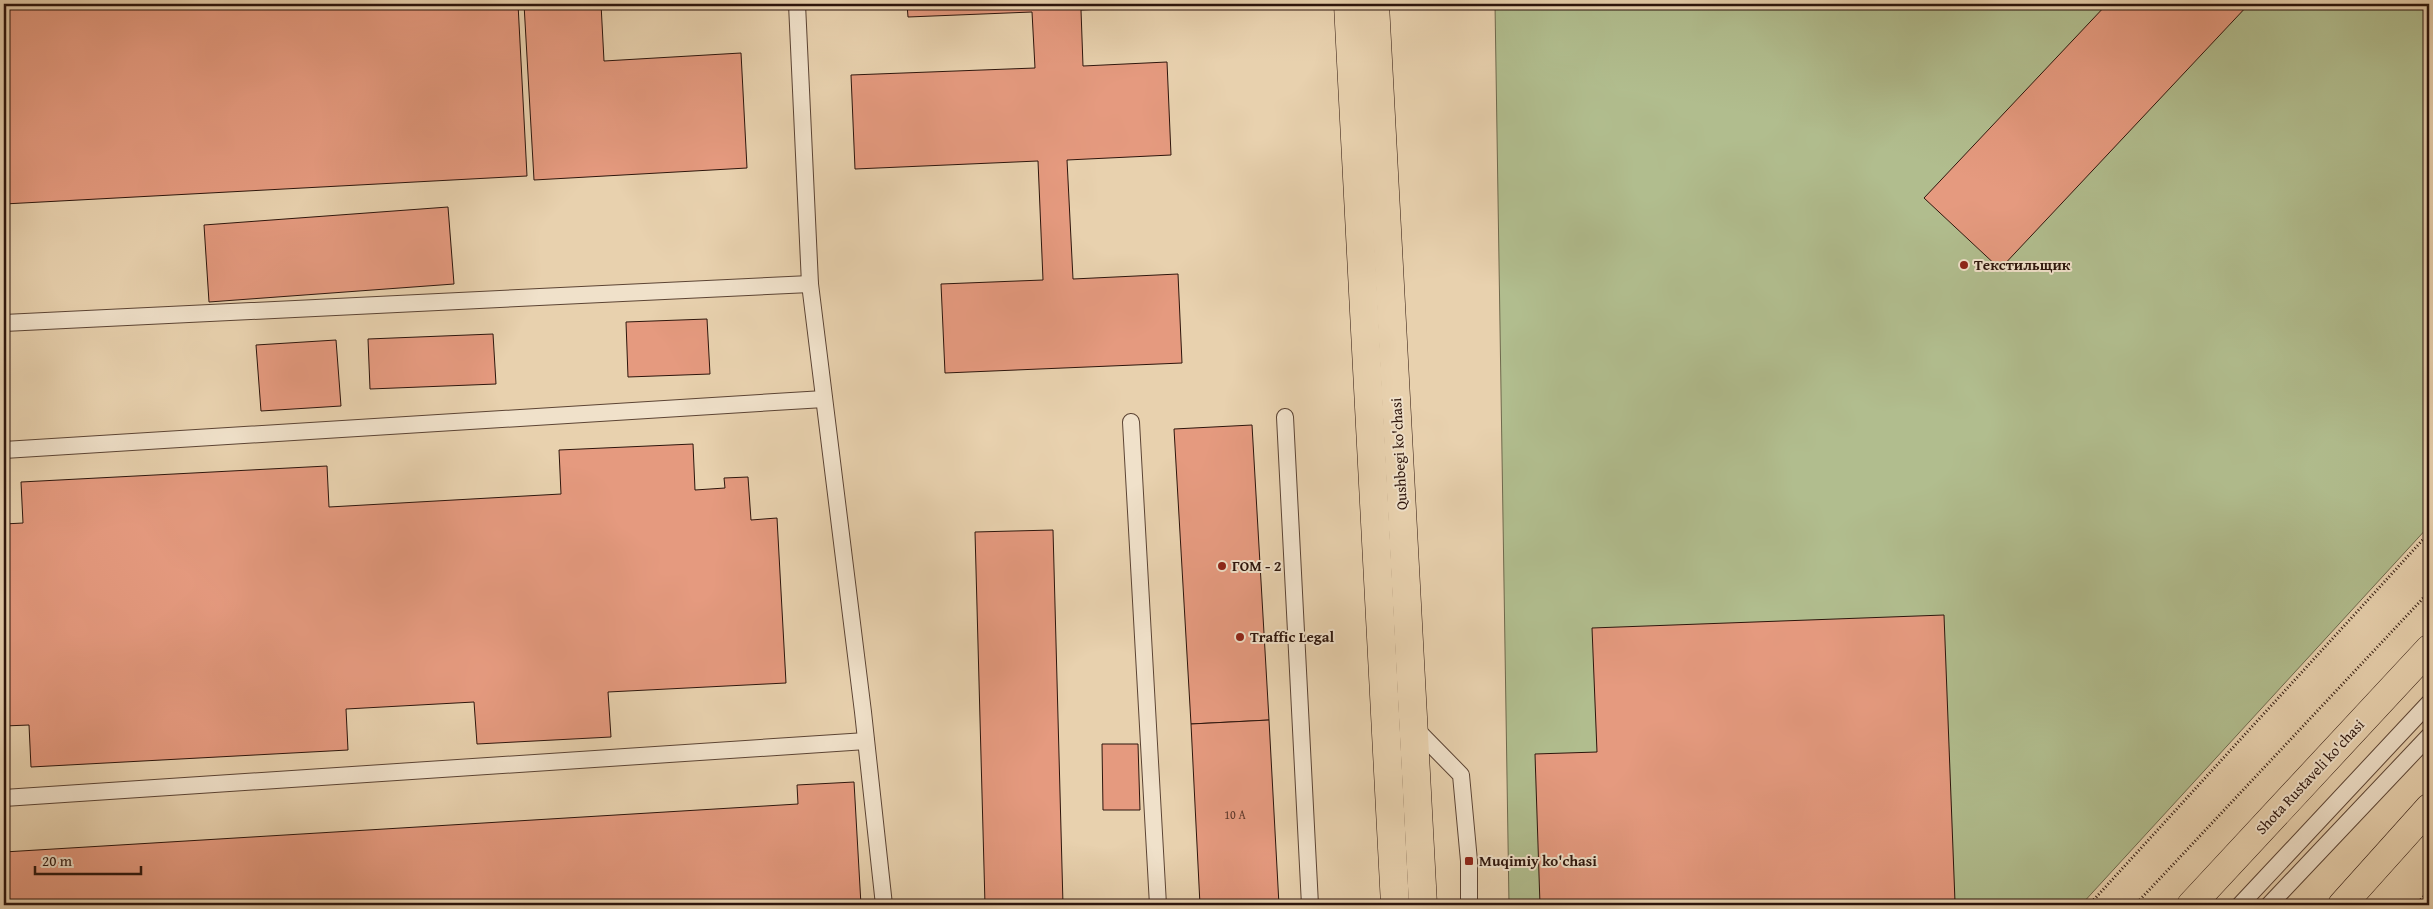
<svg xmlns="http://www.w3.org/2000/svg" width="2433" height="909" viewBox="0 0 2433 909" font-family="'Gentium Book Plus',serif">
  <style>
    .green { fill: #b1bd8e; stroke: #6f694d }
    .building { fill: #e59a7f; stroke: #2d150c }
    .lines { fill: none; stroke-linecap: round; stroke-linejoin: round }
    .service-casing { stroke: #5c4434; stroke-width: 18 }
    .primary-casing { stroke: #2d150c; stroke-width: 29 }
    .path { stroke: #2d150c; stroke-width: 3; stroke-dasharray: 1 2.5; stroke-linecap: butt }
    .service { stroke: #f0e1ca; stroke-width: 16 }
    .primary { stroke: #e8d1ae; stroke-width: 28 }
    .poi-dot { fill: #8f2418; stroke: #f0e1ca; stroke-width: 2 }
    .labels { text-anchor: middle; stroke-width: 4; stroke-linejoin: round; paint-order: stroke }
    .number-label { font-size: 12px; fill: #5b3629 }
    .poi-label { font-size: 15px; font-weight: bold; fill: #2d150c; stroke: #f0e1ca; text-anchor: start }
    .street-label { font-size: 15px; fill: #2d150c; stroke: #f0e1ca }
  </style>
  <rect width="100%" height="100%" fill="#e8d1ae"/>
  <filter id="stains"><feTurbulence type="fractalNoise" baseFrequency=".004" numOctaves="4"/><feColorMatrix values="0 0 0 0 .2 0 0 0 0 .09 0 0 0 0 .02 0 0 0 .5 -.17"/></filter>
  <radialGradient id="worn" r=".72"><stop offset=".6" stop-color="#630" stop-opacity="0"/><stop offset="1" stop-color="#630" stop-opacity=".3"/></radialGradient>
  <polygon class="green" points="1495,4 2429,4 2429,526 2081,905 1509,905"/>
  <g class="building">
    <polygon points="4,4 518,4 527,176 4,204"/>
    <polygon points="524,4 601,4 604,61 741,53 747,168 534,180"/>
    <polygon points="907,4 1164,4 1164,6 1081,10 1083,66 1167,62 1171,155 1067,160 1073,279 1178,274 1182,363 945,373 941,284 1043,280 1038,161 855,169 851,75 1035,68 1032,12 908,17"/>
    <polygon points="2107,4 2249,4 2000,269 1924,198"/>
    <polygon points="448,207 454,284 209,302 204,225"/>
    <polygon points="707,319 710,374 628,377 626,322"/>
    <polygon points="493,334 496,384 370,389 368,339"/>
    <polygon points="336,340 341,406 261,411 256,345"/>
    <polygon points="1252,425 1269,720 1191,724 1174,429"/>
    <polygon points="693,444 695,490 725,488 724,478 748,477 751,520 777,518 786,683 608,692 611,737 477,744 474,702 346,709 348,750 31,767 29,725 4,726 4,524 23,523 21,482 327,466 329,507 561,494 559,450"/>
    <polygon points="1053,530 1063,905 985,905 975,532"/>
    <polygon points="1944,615 1955,902 1856,905 1540,905 1535,754 1597,752 1592,628"/>
    <polygon points="1269,720 1279,905 1200,905 1191,724"/>
    <polygon points="1102,744 1138,744 1140,810 1103,810"/>
    <polygon points="854,782 861,905 4,905 4,852 798,804 797,785"/>
  </g>
  <g class="lines">
    <defs>
      <g id="service">
        <polyline points="797,4 810,284 863,712 884,905"/>
        <polyline points="4,323 810,284"/>
        <polyline points="1285,417 1310,905"/>
        <polyline points="1131,422 1158,905"/>
        <polyline points="4,450 824,399"/>
        <polyline points="1413,726 1461,775 1469,861 1469,905"/>
        <polyline points="4,798 866,741"/>
        <polyline points="2240,905 2429,703"/>
        <polyline points="2269,905 2429,736"/>
      </g>
      <g id="primary">
        <polyline points="1348,4 1395,905"/>
        <polyline points="1375,4 1423,905"/>
        <polyline points="2191,905 2429,649"/>
        <polyline points="2342,905 2429,808"/>
      </g>
    </defs>
    <use href="#service" class="service-casing"/>
    <use href="#primary" class="primary-casing"/>
    <g class="path">
      <polyline points="2089,905 2429,533"/>
      <polyline points="2135,905 2429,592"/>
      <polyline points="2416,905 2429,891"/>
    </g>
    <use href="#service" class="service"/>
    <use href="#primary" class="primary"/>
  </g>
  <g class="poi-dot">
    <circle cx="1964" cy="265" r="5"/>
    <circle cx="1222" cy="566" r="5"/>
    <circle cx="1240" cy="637" r="5"/>
    <rect x="1464" y="856" width="10" height="10" rx="2.5"/>
  </g>
  <g class="labels">
    <g class="number-label">
      <text x="1235" y="819">10 A</text>
    </g>
    <g class="poi-label">
      <text x="1974" y="270">Текстильщик</text>
      <text x="1232" y="571">ГОМ - 2</text>
      <text x="1250" y="642">Traffic Legal</text>
      <text x="1479" y="866">Muqimiy ko'chasi</text>
    </g>
    <g class="street-label">
      <text transform="translate(1399 454) rotate(-93)" y="5">Qushbegi ko'chasi</text>
      <text transform="translate(2310 777) rotate(-47)" y="5">Shota Rustaveli ko'chasi</text>
    </g>
  </g>
  <rect width="2433" height="909" fill="none" stroke="#e8d1ae" stroke-width="20"/>
  <rect x="5" y="5" width="2423" height="899" fill="none" stroke="#2d150c" stroke-width="2.5"/>
  <rect x="10" y="10" width="2413" height="889" fill="none" stroke="#2d150c"/>
  <path d="M35 866v8h106v-8" fill="none" stroke="#2d150c" stroke-width="2.5"/>
  <text x="42" y="866" font-size="15" fill="#2d150c" stroke="#f0e1ca" stroke-width="4" paint-order="stroke">20 m</text>
  <rect width="100%" height="100%" filter="url(#stains)"/>
  <rect width="100%" height="100%" fill="url(#worn)"/>
</svg>
